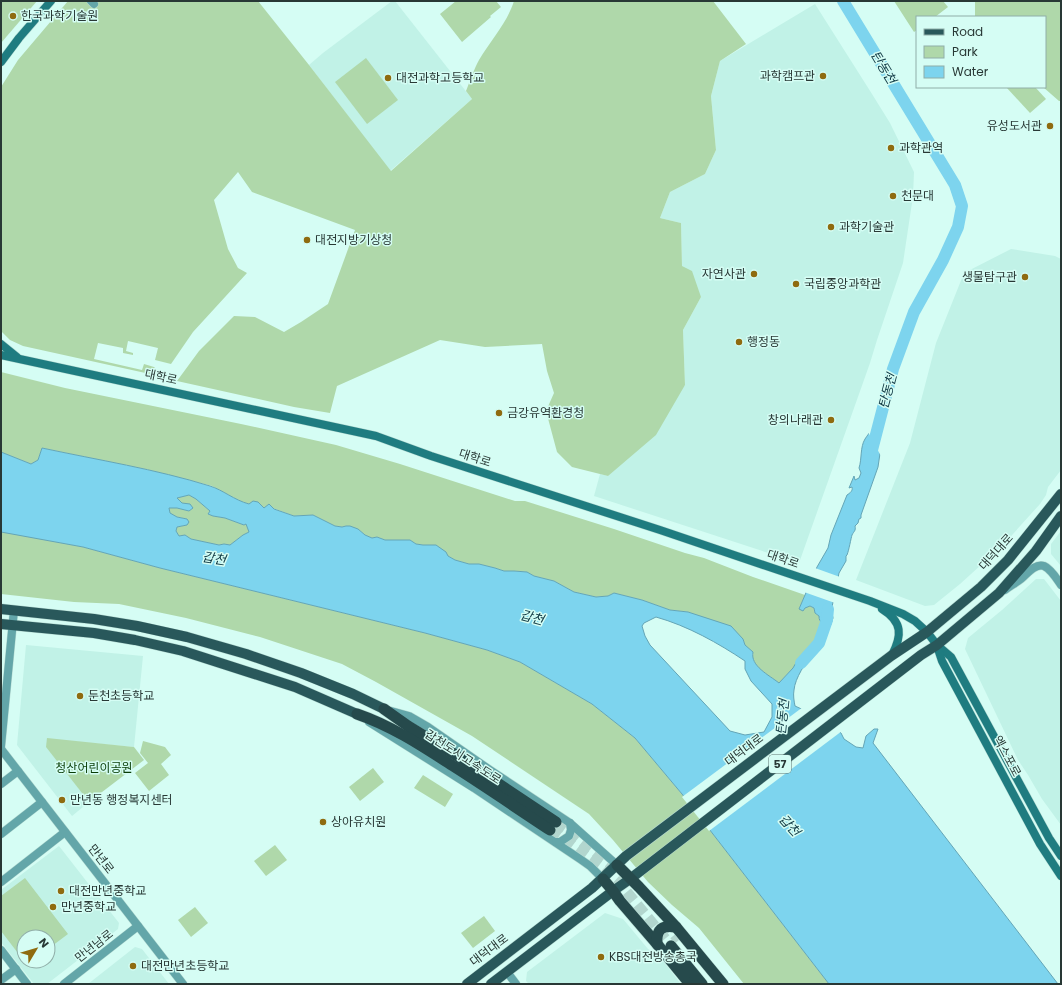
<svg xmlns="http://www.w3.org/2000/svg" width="1062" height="985" viewBox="0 0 1062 985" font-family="Poppins,'Noto Sans KR',sans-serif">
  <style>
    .built { fill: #c1f2e7; fill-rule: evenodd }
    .green { fill: #afd8aa }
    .water { fill: #7dd4ee; stroke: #64a5b6; fill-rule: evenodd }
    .pier { fill: #d5fdf4 }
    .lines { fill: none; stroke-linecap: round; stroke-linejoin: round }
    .river { stroke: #7dd4ee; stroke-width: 12 }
    .trunk-tunnel { stroke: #b2d6ce; stroke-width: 11; stroke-dasharray: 11 5.5; stroke-linecap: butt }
    .minor-casing { stroke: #b6dad2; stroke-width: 9 }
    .tertiary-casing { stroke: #b6dad2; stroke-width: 9 }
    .secondary-casing { stroke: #b6dad2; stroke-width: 9 }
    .primary-casing { stroke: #b6dad2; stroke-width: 11 }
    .trunk-casing { stroke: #b6dad2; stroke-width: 12 }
    .minor { stroke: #63a6a9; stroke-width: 8 }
    .tertiary { stroke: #63a6a9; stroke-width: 8 }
    .secondary { stroke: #1f7c80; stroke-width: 8 }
    .primary { stroke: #29585b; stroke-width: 10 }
    .trunk { stroke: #264a4c; stroke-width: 11 }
    .poi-dot { fill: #8f6b0f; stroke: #d5fdf4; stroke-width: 1.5 }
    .labels { text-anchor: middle; stroke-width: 3; stroke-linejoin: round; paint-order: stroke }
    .shield { fill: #d5fdf4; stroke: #5c736e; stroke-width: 1 }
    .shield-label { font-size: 11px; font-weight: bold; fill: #283835 }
    .poi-label { font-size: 12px; fill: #283835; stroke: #d5fdf4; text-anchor: start }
    .street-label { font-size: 12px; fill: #283835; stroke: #d5fdf4 }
    .park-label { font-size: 12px; fill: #093c06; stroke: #d5fdf4 }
    .water-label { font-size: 13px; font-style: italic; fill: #103944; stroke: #d5fdf4 }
  </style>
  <rect width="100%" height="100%" fill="#d5fdf4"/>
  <g class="built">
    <polygon points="392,1 395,1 472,99 390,171 309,65 323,53"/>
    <polygon points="815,4 872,94 890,123 914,172 913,196 903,263 877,340 870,363 799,563 594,496 600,474 608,476 685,385 683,330 701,297 682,266 681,223 660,218 670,192 705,174 716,150 711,96 720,61"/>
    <polygon points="1011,249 1055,256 1061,259 1061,470 1048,487 1046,495 1040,504 1003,545 960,584 934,605 925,606 856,580 910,443 936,343 964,273"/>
    <polygon points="1061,531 1061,566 1051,554 1051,544"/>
    <polygon points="1036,579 1044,579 1061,601 1061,825 1042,799 1028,775 1018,760 965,649 968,638 1002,610"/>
    <polygon points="26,645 143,656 134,747 47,739 47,747 89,802 72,816 17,745"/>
    <path d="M 59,846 L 119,923 L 118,929 L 47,984 L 34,984 L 1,942 L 1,890 ZM 24,937 L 48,937 L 48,961 L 24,961 Z"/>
    <polygon points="605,913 623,919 648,949 659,956 681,984 529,984 526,981 527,972"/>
    <polygon points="135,947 142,949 169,984 88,984"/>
  </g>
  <g class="green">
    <polygon points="1,1 37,1 1,43"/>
    <path d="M 68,1 L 258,1 L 309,65 L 391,171 L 472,99 L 466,91 C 470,81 474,69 479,60 C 491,40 507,23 514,1 L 713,1 L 746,44 L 720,61 L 711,96 L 716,150 L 705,174 L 670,192 L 660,218 L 681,223 L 682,266 L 692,271 L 701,297 L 683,330 L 685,385 L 656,435 L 608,476 L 572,467 L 557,452 L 546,411 L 554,393 L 547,371 L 542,344 L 485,347 L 440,340 L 337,386 L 330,413 L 294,407 L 177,381 L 199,351 L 234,316 L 255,317 L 284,332 L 301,322 L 328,304 L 355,230 L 252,192 L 238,172 L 214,200 L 228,249 L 238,268 L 247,273 L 193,332 L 171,364 L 155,360 L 158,348 L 128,341 L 126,351 L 133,353 L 133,355 L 123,353 L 123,348 L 98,343 L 94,359 L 142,370 L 144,364 L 154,367 L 155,367 L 154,368 L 153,371 L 155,372 L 160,374 L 159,376 L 23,346 L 10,340 L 1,331 L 1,87 L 18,60 Z"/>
    <polygon points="456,1 496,1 501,7 490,16 491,17 462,42 440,14"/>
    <polygon points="894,1 943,1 948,7 935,17 917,17 917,30 914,32"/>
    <polygon points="975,1 1061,1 1061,101 1059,101 1043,87 1045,87 1045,17 975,17"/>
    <polygon points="366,58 398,100 367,124 335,82"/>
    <polygon points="1006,87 1035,87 1046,99 1030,113"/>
    <path d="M 1,372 L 65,388 L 241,424 L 336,445 L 400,464 L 515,501 L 525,501 L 614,529 L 685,553 L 704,558 L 753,577 L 805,595 L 799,609 L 810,606 L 814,608 L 815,613 L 819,616 L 819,620 L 823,624 L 819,636 L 810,650 L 797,661 L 793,668 L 779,683 C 769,676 750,666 753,652 L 745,645 L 743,639 L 688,612 L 670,610 L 642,600 L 614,593 L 608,596 L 596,597 L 574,592 L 554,581 L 534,576 L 527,572 L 514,571 L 504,571 L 495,568 L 479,564 L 469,564 L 455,560 L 448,556 L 436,545 L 423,545 L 416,544 L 410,540 L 385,540 L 377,537 L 372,538 L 365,535 L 358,529 L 346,526 L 342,527 L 335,526 L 313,515 L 294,516 L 267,506 L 264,508 L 258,502 L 249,504 L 241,502 L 212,486 L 149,470 L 42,448 L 38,460 L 31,464 L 1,452 Z"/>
    <polygon points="189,495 196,499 210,511 208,514 213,516 225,518 244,525 246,524 249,532 243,535 230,545 224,544 219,545 191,539 185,535 179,536 176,531 177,527 187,525 187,519 177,517 170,514 169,508 177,508 189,511 193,508 182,503 176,498"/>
    <polygon points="1,531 83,547 160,568 425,633 487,650 520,662 592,704 635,738 682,794 829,984 744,984 699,928 672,905 648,882 613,840 589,814 472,736 376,682 342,664 260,637 186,618 119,604 74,602 1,594"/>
    <polygon points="47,738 134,747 144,760 89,802 46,747"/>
    <polygon points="143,741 165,747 171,755 161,764 169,775 149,791 135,773 148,763 140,753"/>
    <polygon points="373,768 384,782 360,801 349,787"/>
    <polygon points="423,775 453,794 445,807 414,788"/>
    <polygon points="275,845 287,860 266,876 254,861"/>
    <polygon points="25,878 68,934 48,949 48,937 24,937 24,961 1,931 1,896"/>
    <polygon points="195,907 208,923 191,937 178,920"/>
    <polygon points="484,916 495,931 473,948 461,933"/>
  </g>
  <g class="water">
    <path d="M 871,431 L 882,440 L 878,467 L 861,515 L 861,518 L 859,519 L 858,523 L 855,526 C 856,531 854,531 852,535 C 851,538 849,550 847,555 L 846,556 L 846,561 L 839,573 L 832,607 L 833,609 L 832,613 L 833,618 L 830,627 C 823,624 819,623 819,616 L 815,613 L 814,608 L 810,606 L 805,608 L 803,611 L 799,609 L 817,567 L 828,548 L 831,535 L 847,495 C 850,493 853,491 852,487 L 849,488 L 854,476 L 855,480 L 859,478 L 861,473 L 859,468 C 862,459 860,447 865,439 C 867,436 869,433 871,431 Z"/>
    <path d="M 42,448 C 98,460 155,469 210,486 C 223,490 234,500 249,504 L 253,501 L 258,502 L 264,508 L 269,504 L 274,509 L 294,516 L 313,515 L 335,526 L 342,527 L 346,526 L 350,526 L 358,529 L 365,535 L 372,538 L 377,537 L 385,540 L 410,540 L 416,544 L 423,545 L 436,545 L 446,552 L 448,556 L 455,560 L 469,564 L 479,564 L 495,568 L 504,571 L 514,571 L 527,572 L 534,576 L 554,581 L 574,592 L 596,597 L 608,596 L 614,593 L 642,600 L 670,610 L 688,612 L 731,626 L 743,639 L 745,645 L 753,652 C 750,666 769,675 779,683 L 793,668 L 797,661 L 810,650 L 813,653 C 806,662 795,678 794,690 C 793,695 794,701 795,706 L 819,717 L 841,733 L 844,739 L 856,747 L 863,748 L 866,736 L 874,729 L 878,729 L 873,743 L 1058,984 L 829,984 L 682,794 L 635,738 L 592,704 L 520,662 L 487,650 L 425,633 L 160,568 L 83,547 L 1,532 L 1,452 L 31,464 L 38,460 ZM 189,495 L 196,499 L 210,511 L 208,514 L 213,516 L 225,518 L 244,525 L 246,524 L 249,532 L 243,535 L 230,545 L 224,544 L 219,545 L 191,539 L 185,535 L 179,536 L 176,531 L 177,527 L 187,525 L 189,522 L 187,519 L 177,517 L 170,513 L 169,508 L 177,508 L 189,511 L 193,508 L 190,504 L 182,503 L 177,498 ZM 656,617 C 688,626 718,643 745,661 L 745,669 L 751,681 L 772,704 L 772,717 L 764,732 L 745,735 L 730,731 L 650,645 L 645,636 L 642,626 L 644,623 Z"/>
  </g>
  <g class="pier">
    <polygon points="871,429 884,439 882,458 868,432"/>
    <polygon points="815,568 840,577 835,603 804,592"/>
    <polygon points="803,707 820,716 842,731 709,831 682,797"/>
  </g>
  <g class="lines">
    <g class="river">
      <polyline points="843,1 955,185 962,206 958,227 943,260 914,312 893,369 872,450"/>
      <polyline points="801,663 819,643 827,620 828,609"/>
    </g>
    <g class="trunk-tunnel">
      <polyline points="556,822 575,835 613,866"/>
      <polyline points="550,830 569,843 601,867 620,884 671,946"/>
      <polyline points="664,922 679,940"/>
    </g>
    <defs>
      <g id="minor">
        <polyline points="91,1 94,4"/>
        <polyline points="1,784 18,771"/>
        <polyline points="1,834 42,802"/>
        <polyline points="1,882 65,832"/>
        <polyline points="1,950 27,984"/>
        <polyline points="507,972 516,984"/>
        <polyline points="1,980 16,969"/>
        <polyline points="64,984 138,926"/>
      </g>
      <g id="tertiary">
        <path d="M 1005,590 C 1010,586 1016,583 1021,579 C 1027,574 1035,563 1044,566 C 1051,569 1057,579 1061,585"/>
        <polyline points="391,711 409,716 428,727 490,770 570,823 617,865"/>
        <polyline points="369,722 474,788 580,859 590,866 603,879"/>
        <polyline points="1,746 14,610"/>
        <polyline points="1,749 183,984"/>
        <polyline points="556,842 560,842 569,836 571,830 570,823"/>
      </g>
      <g id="secondary">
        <polyline points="1,62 19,38 51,1"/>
        <polyline points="1,344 17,357"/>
        <polyline points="1,355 376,436 431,456 660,530 870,601 903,614 915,621 927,632 937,645 951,657 1049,838 1061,856"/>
        <path d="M 882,609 C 903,622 902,636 892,655"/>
        <polyline points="937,646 942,661 1040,844 1061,876"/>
      </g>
      <g id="primary">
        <polyline points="1,609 94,619 137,626 187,637 246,654 301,673 353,694 384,709"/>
        <polyline points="1,624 94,633 135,640 183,651 295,687 357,714"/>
        <polyline points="467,984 592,888 626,856 891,656 927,632 981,587 1008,560 1061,494"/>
        <polyline points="491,984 613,891 630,879 921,655 937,645 999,593 1036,551 1061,516"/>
      </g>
      <g id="trunk">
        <polyline points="384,709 408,726 454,754 556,822"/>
        <path d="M 357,714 C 392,726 422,746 453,766 C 486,787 518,809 550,830"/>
        <polyline points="617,865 639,887 676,927 723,984"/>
        <polyline points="603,879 613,891 620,901 657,944 690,984"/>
        <path d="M 657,944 C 656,929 662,925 676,927"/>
        <polyline points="671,946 702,984"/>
      </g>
    </defs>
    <use href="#minor" class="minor-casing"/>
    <use href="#tertiary" class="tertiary-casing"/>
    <use href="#secondary" class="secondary-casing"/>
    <use href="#primary" class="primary-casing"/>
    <use href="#trunk" class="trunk-casing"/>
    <use href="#minor" class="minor"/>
    <use href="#tertiary" class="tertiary"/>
    <use href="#secondary" class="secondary"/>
    <use href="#primary" class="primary"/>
    <use href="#trunk" class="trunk"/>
  </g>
  <g class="poi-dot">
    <circle cx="13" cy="16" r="4"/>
    <circle cx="823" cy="76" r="4"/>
    <circle cx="388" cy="78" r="4"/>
    <circle cx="1050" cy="126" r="4"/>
    <circle cx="891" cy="148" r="4"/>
    <circle cx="893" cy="196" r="4"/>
    <circle cx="831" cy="227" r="4"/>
    <circle cx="307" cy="240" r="4"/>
    <circle cx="754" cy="274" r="4"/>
    <circle cx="1025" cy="277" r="4"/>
    <circle cx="796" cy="284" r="4"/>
    <circle cx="739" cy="342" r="4"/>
    <circle cx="499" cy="413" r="4"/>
    <circle cx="831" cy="420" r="4"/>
    <circle cx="80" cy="696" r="4"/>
    <circle cx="62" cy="800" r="4"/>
    <circle cx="323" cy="822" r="4"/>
    <circle cx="61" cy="891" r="4"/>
    <circle cx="53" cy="907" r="4"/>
    <circle cx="601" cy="957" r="4"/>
    <circle cx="133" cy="966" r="4"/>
  </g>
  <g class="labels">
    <rect class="shield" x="769" y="755" width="22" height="18" rx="3"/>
    <g class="shield-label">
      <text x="780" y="768">57</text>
    </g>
    <g class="poi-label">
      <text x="21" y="20">한국과학기술원</text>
      <text x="815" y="80" text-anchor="end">과학캠프관</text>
      <text x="396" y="82">대전과학고등학교</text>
      <text x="1042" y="130" text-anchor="end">유성도서관</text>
      <text x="899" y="152">과학관역</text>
      <text x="901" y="200">천문대</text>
      <text x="839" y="231">과학기술관</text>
      <text x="315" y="244">대전지방기상청</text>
      <text x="746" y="278" text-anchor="end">자연사관</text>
      <text x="1017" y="281" text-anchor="end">생물탐구관</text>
      <text x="804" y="288">국립중앙과학관</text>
      <text x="747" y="346">행정동</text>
      <text x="507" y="417">금강유역환경청</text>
      <text x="823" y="424" text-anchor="end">창의나래관</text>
      <text x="88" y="700">둔천초등학교</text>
      <text x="70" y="804">만년동 행정복지센터</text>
      <text x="331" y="826">상아유치원</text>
      <text x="69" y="895">대전만년중학교</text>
      <text x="61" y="911">만년중학교</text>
      <text x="609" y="961">KBS대전방송총국</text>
      <text x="141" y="970">대전만년초등학교</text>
    </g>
    <g class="street-label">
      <text transform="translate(161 377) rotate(12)" y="4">대학로</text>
      <text transform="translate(475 458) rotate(18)" y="4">대학로</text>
      <text transform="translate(996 552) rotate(-48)" y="4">대덕대로</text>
      <text transform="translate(783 559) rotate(19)" y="4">대학로</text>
      <text transform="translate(744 750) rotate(-37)" y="4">대덕대로</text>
      <text transform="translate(1007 756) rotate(62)" y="4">엑스포로</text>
      <text transform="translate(463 757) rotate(33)" y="4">갑천도시고속도로</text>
      <text transform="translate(101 859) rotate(52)" y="4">만년로</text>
      <text transform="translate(94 946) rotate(-38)" y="4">만년남로</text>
      <text transform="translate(489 950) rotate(-37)" y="4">대덕대로</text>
    </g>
    <g class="park-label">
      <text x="94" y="772">청산어린이공원</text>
    </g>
    <g class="water-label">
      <text transform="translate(884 67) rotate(59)" y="5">탄동천</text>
      <text transform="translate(887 391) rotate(-75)" y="5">탄동천</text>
      <text transform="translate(214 558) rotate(9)" y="5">갑천</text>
      <text transform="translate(532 617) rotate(15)" y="5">갑천</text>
      <text transform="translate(782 717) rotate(-84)" y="5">탄동천</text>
      <text transform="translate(790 825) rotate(48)" y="5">갑천</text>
    </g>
  </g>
  <rect width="1062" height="985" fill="none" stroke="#283835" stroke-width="4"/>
  <rect x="916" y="16" width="130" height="72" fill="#d5fdf4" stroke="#90aea8"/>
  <rect x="924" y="29" width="20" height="6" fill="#29585b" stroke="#90aea8"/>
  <text x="952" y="36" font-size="12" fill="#283835">Road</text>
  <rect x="924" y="46" width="20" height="12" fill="#afd8aa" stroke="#90aea8"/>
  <text x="952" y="56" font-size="12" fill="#283835">Park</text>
  <rect x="924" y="66" width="20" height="12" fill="#7dd4ee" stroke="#90aea8"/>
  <text x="952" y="76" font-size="12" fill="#283835">Water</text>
  <g transform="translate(36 949) rotate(52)"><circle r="19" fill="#d5fdf4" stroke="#90aea8"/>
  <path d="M0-3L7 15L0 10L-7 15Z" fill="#8f6b0f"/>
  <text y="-6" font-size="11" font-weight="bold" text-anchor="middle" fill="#283835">N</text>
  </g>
</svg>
